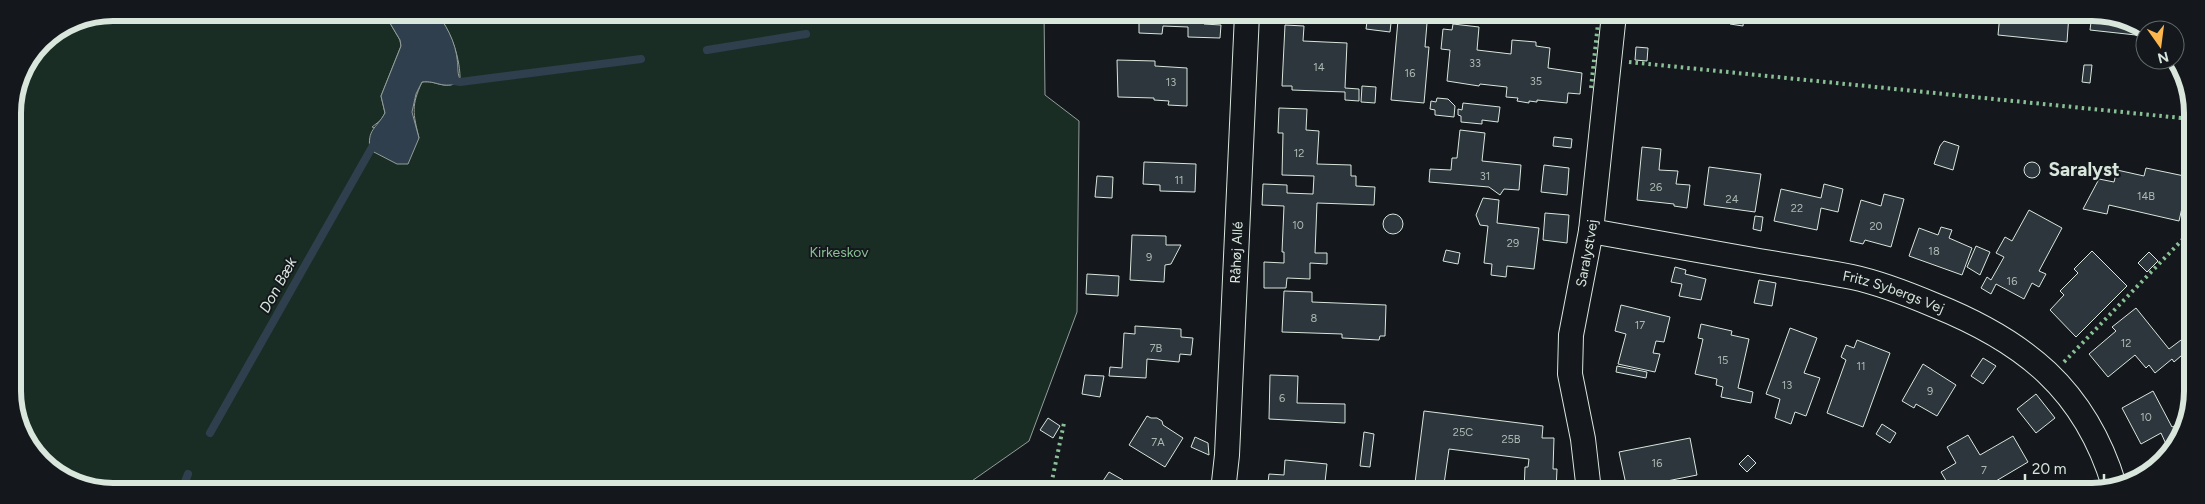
<svg xmlns="http://www.w3.org/2000/svg" width="2205" height="504" viewBox="0 0 2205 504" font-family="Figtree,sans-serif">
  <style>
    .green { fill: #1a2d24; stroke: #939e99 }
    .water { fill: #2f3f4d; stroke: #939e99 }
    .lines { fill: none; stroke-linecap: round; stroke-linejoin: round }
    .stream { stroke: #2f3f4d; stroke-width: 8 }
    .building { fill: #2c363c; stroke: #d8e6dc }
    .minor-casing { stroke: #d8e6dc; stroke-width: 26 }
    .minor { stroke: #14181c; stroke-width: 24 }
    .hedge { stroke: #8ac095; stroke-width: 4; stroke-dasharray: 2.5 4; stroke-linecap: butt }
    .labels { text-anchor: middle; stroke-width: 4; stroke-linejoin: round; paint-order: stroke }
    .number-label { font-size: 11px; fill: #adbab4 }
    .park-label { font-size: 14px; fill: #8ac095; stroke: #14181c }
    .street-label { font-size: 14px; fill: #d8e6dc; stroke: #14181c }
    .water-label { font-size: 15px; font-style: italic; fill: #d8e6dc; stroke: #14181c }
    .district-label { font-size: 19px; font-weight: bold; fill: #d8e6dc; stroke: #14181c }
    .rim { fill: none; stroke: #d8e6dc; stroke-width: 6 }
  </style>
  <rect width="100%" height="100%" fill="#14181c"/>
  <path class="green" d="M 114,13 L 384,13 L 400,40 L 401,46 L 381,96 L 385,113 L 381,120 L 372,127 L 419,138 C 413,113 411,106 422,82 C 437,80 442,90 460,82 C 461,59 451,32 437,13 L 1044,13 L 1045,95 L 1079,121 L 1077,312 L 1029,441 L 959,490 L 94,490 L 42,462 L 15,410 L 13,107 L 20,75 L 42,42 L 75,20 Z"/>
  <path class="water" d="M 384,13 L 437,13 C 450,31 458,48 458,71 C 458,75 460,78 460,82 C 442,90 437,80 422,82 L 416,94 L 412,112 L 419,138 L 408,164 L 397,164 L 370,150 C 367,129 376,129 385,113 L 381,96 L 401,46 L 400,40 Z"/>
  <g class="lines">
    <g class="stream">
      <polyline points="707,50 806,34"/>
      <polyline points="450,80 460,82 641,59"/>
      <polyline points="210,433 375,142"/>
      <polyline points="182,490 188,474"/>
    </g>
  </g>
  <g class="building">
    <polygon points="1160,13 1205,14 1204,24 1221,25 1220,38 1188,37 1188,27 1163,26 1162,34 1139,33 1139,21 1160,22"/>
    <polygon points="1368,14 1392,14 1390,32 1366,29"/>
    <polygon points="1731,14 1744,14 1743,26 1730,24"/>
    <polygon points="1824,14 1894,14 1893,23 1824,16"/>
    <polygon points="2000,14 2069,14 2067,42 1998,35"/>
    <polygon points="2092,14 2111,14 2145,33 2145,36 2090,30"/>
    <polygon points="1398,20 1427,23 1425,47 1429,47 1424,103 1391,100"/>
    <polygon points="1453,24 1479,27 1477,50 1511,54 1512,40 1536,42 1536,46 1550,48 1548,68 1582,73 1580,94 1568,93 1567,103 1537,100 1537,102 1529,101 1529,103 1517,101 1518,98 1506,97 1507,87 1480,84 1479,86 1447,81 1450,50 1441,49 1443,29 1452,30"/>
    <polygon points="1285,25 1304,26 1303,41 1347,43 1345,88 1359,89 1359,101 1345,100 1345,92 1292,90 1292,86 1282,86"/>
    <polygon points="1636,47 1648,48 1647,61 1635,60"/>
    <polygon points="1117,60 1155,61 1155,66 1187,68 1187,106 1168,105 1169,101 1154,100 1154,98 1118,97"/>
    <polygon points="2084,65 2092,65 2090,83 2082,82"/>
    <polygon points="1362,86 1376,87 1375,103 1361,102"/>
    <polygon points="1437,98 1448,99 1455,106 1454,117 1435,115 1435,110 1430,109 1431,101 1436,102"/>
    <polygon points="1463,103 1500,107 1498,122 1482,120 1482,124 1461,122 1461,116 1458,115 1458,109 1462,110"/>
    <polygon points="1279,108 1307,109 1306,130 1319,131 1317,164 1351,165 1351,176 1356,176 1356,186 1375,187 1374,205 1317,203 1315,253 1327,253 1327,264 1310,263 1310,279 1287,278 1286,288 1264,288 1264,262 1284,263 1284,252 1282,252 1284,206 1262,205 1263,184 1287,185 1287,193 1313,194 1314,176 1282,175 1283,133 1278,133"/>
    <polygon points="1460,130 1485,133 1482,161 1521,165 1519,190 1504,189 1500,195 1489,187 1429,182 1430,169 1451,170 1452,158 1457,158"/>
    <polygon points="1554,137 1572,139 1571,148 1553,146"/>
    <polygon points="1944,141 1959,146 1953,170 1934,164 1940,146"/>
    <polygon points="1642,147 1661,149 1659,170 1678,171 1676,184 1690,185 1687,208 1674,206 1674,204 1637,200"/>
    <polygon points="1144,162 1196,164 1195,192 1160,191 1160,185 1143,184"/>
    <circle cx="2032" cy="170" r="8"/>
    <polygon points="1544,165 1569,168 1567,195 1541,192"/>
    <polygon points="1709,167 1761,174 1755,212 1704,205"/>
    <polygon points="2146,168 2189,177 2179,221 2109,205 2107,214 2083,209 2099,179 2114,182 2117,170 2144,176"/>
    <polygon points="1097,176 1113,177 1112,198 1095,197"/>
    <polygon points="1824,184 1843,189 1838,212 1821,208 1817,230 1774,221 1781,189 1821,198"/>
    <polygon points="1884,194 1904,199 1891,247 1865,240 1863,244 1850,241 1861,200 1881,206"/>
    <polygon points="1483,198 1499,200 1497,223 1539,228 1534,269 1507,266 1506,277 1491,275 1492,264 1484,263 1488,226 1480,225 1476,215"/>
    <polygon points="2029,210 2062,228 2039,271 2046,274 2039,287 2032,283 2024,299 1996,284 1991,294 1981,288 1987,277 1991,280 2004,257 1996,253 2005,237 2012,241"/>
    <polygon points="1545,213 1569,215 1567,243 1543,240"/>
    <circle cx="1393" cy="224" r="10"/>
    <polygon points="1755,216 1763,217 1761,231 1753,229"/>
    <polygon points="1941,227 1952,230 1949,238 1972,248 1962,275 1909,256 1919,228 1938,235"/>
    <polygon points="1132,235 1166,236 1166,245 1181,245 1171,264 1165,265 1164,282 1130,280"/>
    <polygon points="1976,246 1990,252 1980,275 1967,267"/>
    <polygon points="1446,250 1460,253 1458,264 1443,261"/>
    <polygon points="2092,251 2127,286 2076,337 2050,310 2064,295 2060,291 2078,273 2074,269"/>
    <polygon points="2149,252 2158,261 2147,272 2138,263"/>
    <polygon points="1675,267 1686,270 1685,274 1706,279 1701,300 1679,296 1682,284 1671,282"/>
    <polygon points="1087,274 1119,276 1118,296 1086,294"/>
    <polygon points="1759,280 1776,283 1772,306 1754,303"/>
    <polygon points="1284,291 1312,292 1312,302 1386,305 1385,336 1380,336 1379,340 1342,338 1342,334 1282,332"/>
    <polygon points="1621,305 1670,317 1664,342 1656,341 1653,353 1660,354 1655,372 1618,364 1626,334 1615,331"/>
    <polygon points="2136,308 2169,349 2181,340 2189,349 2174,362 2172,359 2155,373 2149,365 2146,368 2135,355 2108,377 2089,354 2116,331 2112,327"/>
    <polygon points="1701,324 1732,331 1731,335 1749,339 1738,388 1753,392 1751,403 1721,397 1723,387 1716,385 1717,379 1695,374 1703,339 1698,338"/>
    <polygon points="1135,326 1181,329 1181,337 1193,338 1191,355 1180,354 1179,362 1147,359 1146,378 1109,376 1110,367 1122,368 1124,333 1135,334"/>
    <polygon points="1790,328 1817,338 1804,373 1820,378 1806,416 1795,412 1791,424 1775,418 1780,399 1766,394"/>
    <polygon points="1857,340 1890,353 1863,427 1827,413 1846,360 1841,357 1846,345 1854,348"/>
    <polygon points="1983,358 1996,366 1983,384 1971,376"/>
    <polygon points="1923,364 1956,385 1937,416 1916,404 1914,408 1902,401"/>
    <polygon points="1617,366 1647,372 1646,378 1616,372"/>
    <polygon points="1085,375 1104,376 1100,397 1082,394"/>
    <polygon points="1270,375 1298,376 1297,403 1345,404 1345,423 1269,419"/>
    <polygon points="2153,391 2172,427 2181,423 2182,425 2173,441 2166,444 2161,433 2141,444 2122,408"/>
    <polygon points="2036,394 2055,418 2036,433 2017,409"/>
    <polygon points="1424,411 1543,426 1542,438 1554,438 1553,469 1557,469 1556,491 1524,491 1525,467 1528,467 1529,459 1449,449 1443,491 1414,491"/>
    <polygon points="1147,416 1151,418 1157,418 1162,421 1163,425 1183,438 1165,467 1129,445"/>
    <polygon points="1048,418 1060,426 1053,438 1040,430"/>
    <polygon points="1882,424 1896,433 1890,443 1876,434"/>
    <polygon points="1364,432 1374,434 1370,467 1360,466"/>
    <polygon points="1968,435 1980,455 2013,436 2028,462 1996,481 1999,486 1990,491 1952,491 1941,472 1956,463 1947,447"/>
    <polygon points="1195,437 1208,443 1209,455 1191,447"/>
    <polygon points="1690,438 1697,475 1627,489 1619,452"/>
    <polygon points="1748,455 1756,463 1747,472 1739,464"/>
    <polygon points="1285,460 1327,464 1324,491 1267,491 1269,474 1284,475"/>
    <polygon points="1109,472 1123,480 1119,486 1127,490 1097,490"/>
    <polygon points="1844,481 1855,489 1853,491 1838,491"/>
  </g>
  <g class="lines">
    <defs>
      <g id="minor">
        <path id="s1" d="M 1591,231 C 1647,241 1703,251 1759,261 C 1790,266 1821,271 1852,277 C 1880,283 1908,294 1934,305 C 2024,341 2085,389 2114,485"/>
        <path id="s2" d="M 1223,491 L 1227,455 L 1247,14"/>
        <path id="s3" d="M 1589,491 L 1583,439 L 1570,374 L 1571,335 L 1591,231 L 1614,14"/>
      </g>
    </defs>
    <use href="#minor" class="minor-casing"/>
    <use href="#minor" class="minor"/>
    <g class="hedge">
      <polyline points="1629,62 2191,119"/>
      <polyline points="1591,88 1599,14"/>
      <polyline points="2064,362 2185,237 2191,208"/>
      <polyline points="1050,490 1064,423"/>
    </g>
  </g>
  <g class="labels">
    <g class="number-label">
      <text x="1475" y="67">33</text>
      <text x="1319" y="71">14</text>
      <text x="1410" y="77">16</text>
      <text x="1536" y="85">35</text>
      <text x="1171" y="86">13</text>
      <text x="1299" y="157">12</text>
      <text x="1485" y="180">31</text>
      <text x="1179" y="184">11</text>
      <text x="1656" y="191">26</text>
      <text x="2146" y="200">14B</text>
      <text x="1732" y="203">24</text>
      <text x="1797" y="212">22</text>
      <text x="1298" y="229">10</text>
      <text x="1876" y="230">20</text>
      <text x="1513" y="247">29</text>
      <text x="1934" y="255">18</text>
      <text x="1149" y="261">9</text>
      <text x="2012" y="285">16</text>
      <text x="1314" y="322">8</text>
      <text x="1640" y="329">17</text>
      <text x="2126" y="347">12</text>
      <text x="1156" y="352">7B</text>
      <text x="1723" y="364">15</text>
      <text x="1861" y="370">11</text>
      <text x="1787" y="389">13</text>
      <text x="1930" y="395">9</text>
      <text x="1282" y="402">6</text>
      <text x="2146" y="421">10</text>
      <text x="1463" y="436">25C</text>
      <text x="1511" y="443">25B</text>
      <text x="1158" y="446">7A</text>
      <text x="1657" y="467">16</text>
      <text x="1984" y="474">7</text>
    </g>
    <g class="park-label">
      <text x="839" y="257">Kirkeskov</text>
    </g>
    <g class="street-label">
      <text dy="5" stroke="none"><textPath href="#s2" startOffset="239">Råhøj Allé</textPath></text>
      <text dy="5" stroke="none"><textPath href="#s3" startOffset="241">Saralystvej</textPath></text>
      <text dy="5" stroke="none"><textPath href="#s1" startOffset="309">Fritz Sybergs Vej</textPath></text>
    </g>
    <g class="water-label">
      <text transform="translate(278 285) rotate(-61)" y="5">Don Bæk</text>
    </g>
    <g class="district-label">
      <text x="2084" y="176">Saralyst</text>
    </g>
  </g>
  <path d="M0 0H2205V504H0ZM113 21H2092A92 92 0 0 1 2184 113V391A92 92 0 0 1 2092 483H113A92 92 0 0 1 21 391V113A92 92 0 0 1 113 21Z" fill="#14181c" fill-rule="evenodd"/>
  <path class="rim" d="M113 21H2092A92 92 0 0 1 2184 113V391A92 92 0 0 1 2092 483H113A92 92 0 0 1 21 391V113A92 92 0 0 1 113 21Z"/>
  <g transform="translate(2160 45) rotate(166)"><circle r="24" fill="#14181c" stroke="#626a69"/>
  <path d="M0-4L9 19L0 12L-9 19Z" fill="#ffb74d"/>
  <text y="-8" font-size="14" font-weight="bold" text-anchor="middle" fill="#d8e6dc">N</text>
  </g>
  <path d="M2025 474v8h79v-8" fill="none" stroke="#d8e6dc" stroke-width="2.5"/>
  <text x="2032" y="474" font-size="15" fill="#d8e6dc" stroke="#14181c" stroke-width="4" paint-order="stroke">20 m</text>
</svg>
